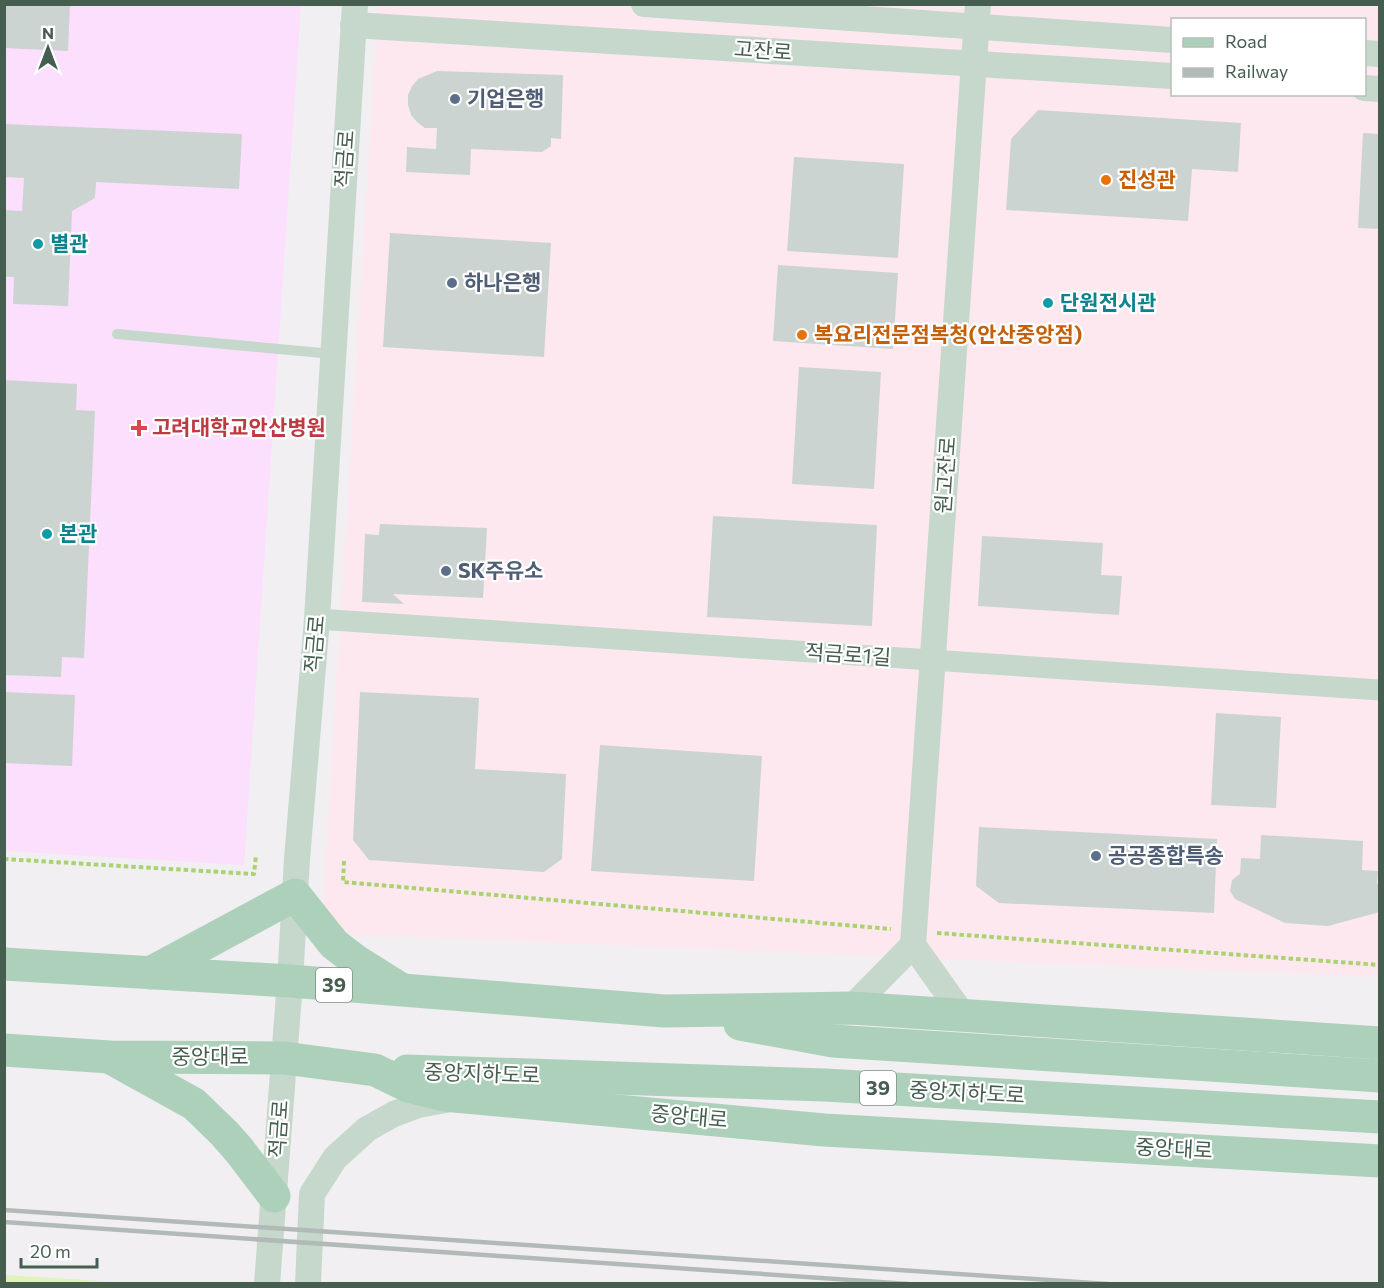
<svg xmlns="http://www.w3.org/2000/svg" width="1384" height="1288" viewBox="0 0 1384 1288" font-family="Commissioner,'Noto Sans KR',sans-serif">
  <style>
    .commercial { fill: #fde8f0; fill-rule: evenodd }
    .medical { fill: #fcdefd }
    .green { fill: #e2f2bb }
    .building { fill: #cbd4d1 }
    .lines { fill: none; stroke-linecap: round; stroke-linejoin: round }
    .path { stroke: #aad370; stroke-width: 4; stroke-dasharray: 4.5 3; stroke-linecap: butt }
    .service { stroke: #c5d8cb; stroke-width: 10 }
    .minor { stroke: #c5d8cb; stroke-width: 21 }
    .tertiary { stroke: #c5d8cb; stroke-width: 26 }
    .primary { stroke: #add0bb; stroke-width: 33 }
    .rail { stroke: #b1bab6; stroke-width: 4.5 }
    .service-dot { fill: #5c6f8a; stroke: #fff; stroke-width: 2 }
    .food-dot { fill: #e8710a; stroke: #fff; stroke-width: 2 }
    .culture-dot { fill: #0f9aa8; stroke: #fff; stroke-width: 2 }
    .health-dot { fill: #e0444e; stroke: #fff; stroke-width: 2 }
    .labels { text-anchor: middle; stroke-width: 4.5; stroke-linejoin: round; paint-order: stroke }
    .shield { fill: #fff; stroke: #7e8e84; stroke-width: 1.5 }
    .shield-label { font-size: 20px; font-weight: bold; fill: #465e4f }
    .street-label { font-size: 21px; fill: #465e4f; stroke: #fff }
    .service-label { font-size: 21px; font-weight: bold; fill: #4e5e75; stroke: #fff; text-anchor: start }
    .food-label { font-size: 21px; font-weight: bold; fill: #c56008; stroke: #fff; text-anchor: start }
    .culture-label { font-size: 21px; font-weight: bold; fill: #0d838f; stroke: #fff; text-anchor: start }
    .health-label { font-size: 21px; font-weight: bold; fill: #be3a42; stroke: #fff; text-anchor: start }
  </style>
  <rect width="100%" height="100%" fill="#f2eff2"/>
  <path class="commercial" d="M 378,5 L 1379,5 L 1379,977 L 321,933 ZM 1172,20 L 1364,20 L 1364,94 L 1172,94 Z"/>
  <polygon class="medical" points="4,5 301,5 244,865 5,851"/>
  <polygon class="green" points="5,1275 136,1283 5,1283"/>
  <g class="building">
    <polygon points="4,4 70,4 68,51 4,48"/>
    <polygon points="437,71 563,75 561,139 551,138 551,146 542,152 471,149 470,175 406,172 407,147 436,149 437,128 425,128 417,122 411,115 408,105 408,95 412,86 418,79"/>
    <polygon points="1038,110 1241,123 1238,172 1192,169 1188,221 1006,210 1011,139"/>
    <polygon points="4,124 242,134 239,189 96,182 95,198 72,211 68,306 13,304 14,277 4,277 4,210 22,211 24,178 4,177"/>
    <polygon points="1363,133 1380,134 1380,229 1358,228"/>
    <polygon points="794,157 904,164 898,258 787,251"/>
    <polygon points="390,233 551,243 544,357 383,347"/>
    <polygon points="778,265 898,273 893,349 773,341"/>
    <polygon points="799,367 881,372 874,489 792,484"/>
    <polygon points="4,380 77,384 76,410 95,411 84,658 62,657 61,677 4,675"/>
    <polygon points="713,516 877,525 872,626 707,617"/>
    <polygon points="380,524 487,528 483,598 393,594 404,604 362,602 365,534 379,535"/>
    <polygon points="982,536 1103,543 1101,575 1122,576 1119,615 978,606"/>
    <polygon points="4,692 75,695 72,766 4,763"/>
    <polygon points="360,692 479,698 475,769 566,774 562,859 544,872 369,860 353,840"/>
    <polygon points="1216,713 1281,717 1276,808 1211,805"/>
    <polygon points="600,745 762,756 754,881 591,871"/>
    <polygon points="979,827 1217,839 1214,913 999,903 976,886"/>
    <polygon points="1261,835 1363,841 1362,870 1378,871 1377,884 1380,884 1380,912 1328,926 1285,923 1235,899 1230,891 1231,886 1232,880 1240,874 1241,858 1260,859"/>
  </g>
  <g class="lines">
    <g class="path">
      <polyline points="4,859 254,874 256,855"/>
      <polyline points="344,861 343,882 891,929"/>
      <polyline points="937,933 1380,965"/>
    </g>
    <polyline class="service" points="117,334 333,354"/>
    <polyline class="minor" points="317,619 1380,690"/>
    <g class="tertiary">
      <polyline points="644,4 1172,40"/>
      <polyline points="353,25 1172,76"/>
      <polyline points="1364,53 1380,54"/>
      <polyline points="1364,88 1380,89"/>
      <polyline points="913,945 978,4"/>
      <polyline points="913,945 963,1015"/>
      <polyline points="851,1008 913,945"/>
      <polyline points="267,1284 290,981 297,859 317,619 355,4"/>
      <polyline points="308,1284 312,1194 335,1158 367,1129 394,1114 418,1105 451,1099"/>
    </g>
    <g class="primary">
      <polyline points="4,964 290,981 664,1011 851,1008 1380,1043"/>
      <polyline points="150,973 295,895 334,944 356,961 399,988"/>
      <polyline points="740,1024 833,1041 1380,1076"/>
      <polyline points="4,1050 110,1057 284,1058 375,1070 408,1086 444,1095 824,1130 1380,1161"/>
      <polyline points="111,1058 194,1104 224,1133 239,1150 274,1196"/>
      <polyline points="407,1071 825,1085 1380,1117"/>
    </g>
    <g class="rail">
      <polyline points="4,1210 1108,1284"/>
      <polyline points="4,1222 909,1284"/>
    </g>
  </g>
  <g class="service-dot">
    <circle cx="455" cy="99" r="6"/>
    <circle cx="452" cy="283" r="6"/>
    <circle cx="446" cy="571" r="6"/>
    <circle cx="1096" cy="856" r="6"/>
  </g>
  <g class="food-dot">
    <circle cx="1106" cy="180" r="6"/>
    <circle cx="802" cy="335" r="6"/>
  </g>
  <g class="culture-dot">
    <circle cx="38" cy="244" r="6"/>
    <circle cx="1048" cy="303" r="6"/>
    <circle cx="47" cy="534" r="6"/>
  </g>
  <path class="health-dot" d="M136 419h6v6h6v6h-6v6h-6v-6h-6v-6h6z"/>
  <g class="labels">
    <g class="shield">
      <rect x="316" y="968" width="36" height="34" rx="4.5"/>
      <rect x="860" y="1071" width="36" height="34" rx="4.5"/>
    </g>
    <g class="shield-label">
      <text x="334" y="992">39</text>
      <text x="878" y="1095">39</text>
    </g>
    <g class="street-label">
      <text transform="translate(763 51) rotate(4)" y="7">고잔로</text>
      <text transform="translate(345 159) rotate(-86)" y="7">적금로</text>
      <text transform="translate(946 475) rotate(-86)" y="7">원고잔로</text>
      <text transform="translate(315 644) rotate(-85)" y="7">적금로</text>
      <text transform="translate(848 655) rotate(4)" y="7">적금로1길</text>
      <text x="210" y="1064">중앙대로</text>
      <text transform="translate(482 1074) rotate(2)" y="7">중앙지하도로</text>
      <text transform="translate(967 1093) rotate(3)" y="7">중앙지하도로</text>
      <text transform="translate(689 1117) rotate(5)" y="7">중앙대로</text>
      <text transform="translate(279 1129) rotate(-86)" y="7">적금로</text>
      <text transform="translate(1174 1149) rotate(3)" y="7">중앙대로</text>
    </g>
    <g class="service-label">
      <text x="467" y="106">기업은행</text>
      <text x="464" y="290">하나은행</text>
      <text x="458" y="578">SK주유소</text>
      <text x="1108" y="863">공공종합특송</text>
    </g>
    <g class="food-label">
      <text x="1118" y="187">진성관</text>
      <text x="814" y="342">복요리전문점복청(안산중앙점)</text>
    </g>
    <g class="culture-label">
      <text x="50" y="251">별관</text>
      <text x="1060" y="310">단원전시관</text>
      <text x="59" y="541">본관</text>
    </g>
    <g class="health-label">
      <text x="152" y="435">고려대학교안산병원</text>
    </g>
  </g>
  <rect width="1384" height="1288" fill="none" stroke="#465e4f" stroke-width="12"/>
  <rect x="1171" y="18" width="195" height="78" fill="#ffffff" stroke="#b5bfb9" stroke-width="1.5"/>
  <rect x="1183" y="38" width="30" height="9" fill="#add0bb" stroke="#b5bfb9" stroke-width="1.5"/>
  <text x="1225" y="48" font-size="18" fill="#465e4f">Road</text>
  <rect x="1183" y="68" width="30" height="9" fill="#b1bab6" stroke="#b5bfb9" stroke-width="1.5"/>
  <text x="1225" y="78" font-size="18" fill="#465e4f">Railway</text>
  <g transform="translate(48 48)" stroke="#ffffff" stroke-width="4.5" paint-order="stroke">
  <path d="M0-4.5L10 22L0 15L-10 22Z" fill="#465e4f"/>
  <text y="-9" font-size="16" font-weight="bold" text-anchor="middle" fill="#465e4f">N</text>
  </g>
  <path d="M21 1258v9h76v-9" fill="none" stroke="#465e4f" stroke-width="3"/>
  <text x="30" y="1258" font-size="18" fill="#465e4f" stroke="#ffffff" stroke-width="4.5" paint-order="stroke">20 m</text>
</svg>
